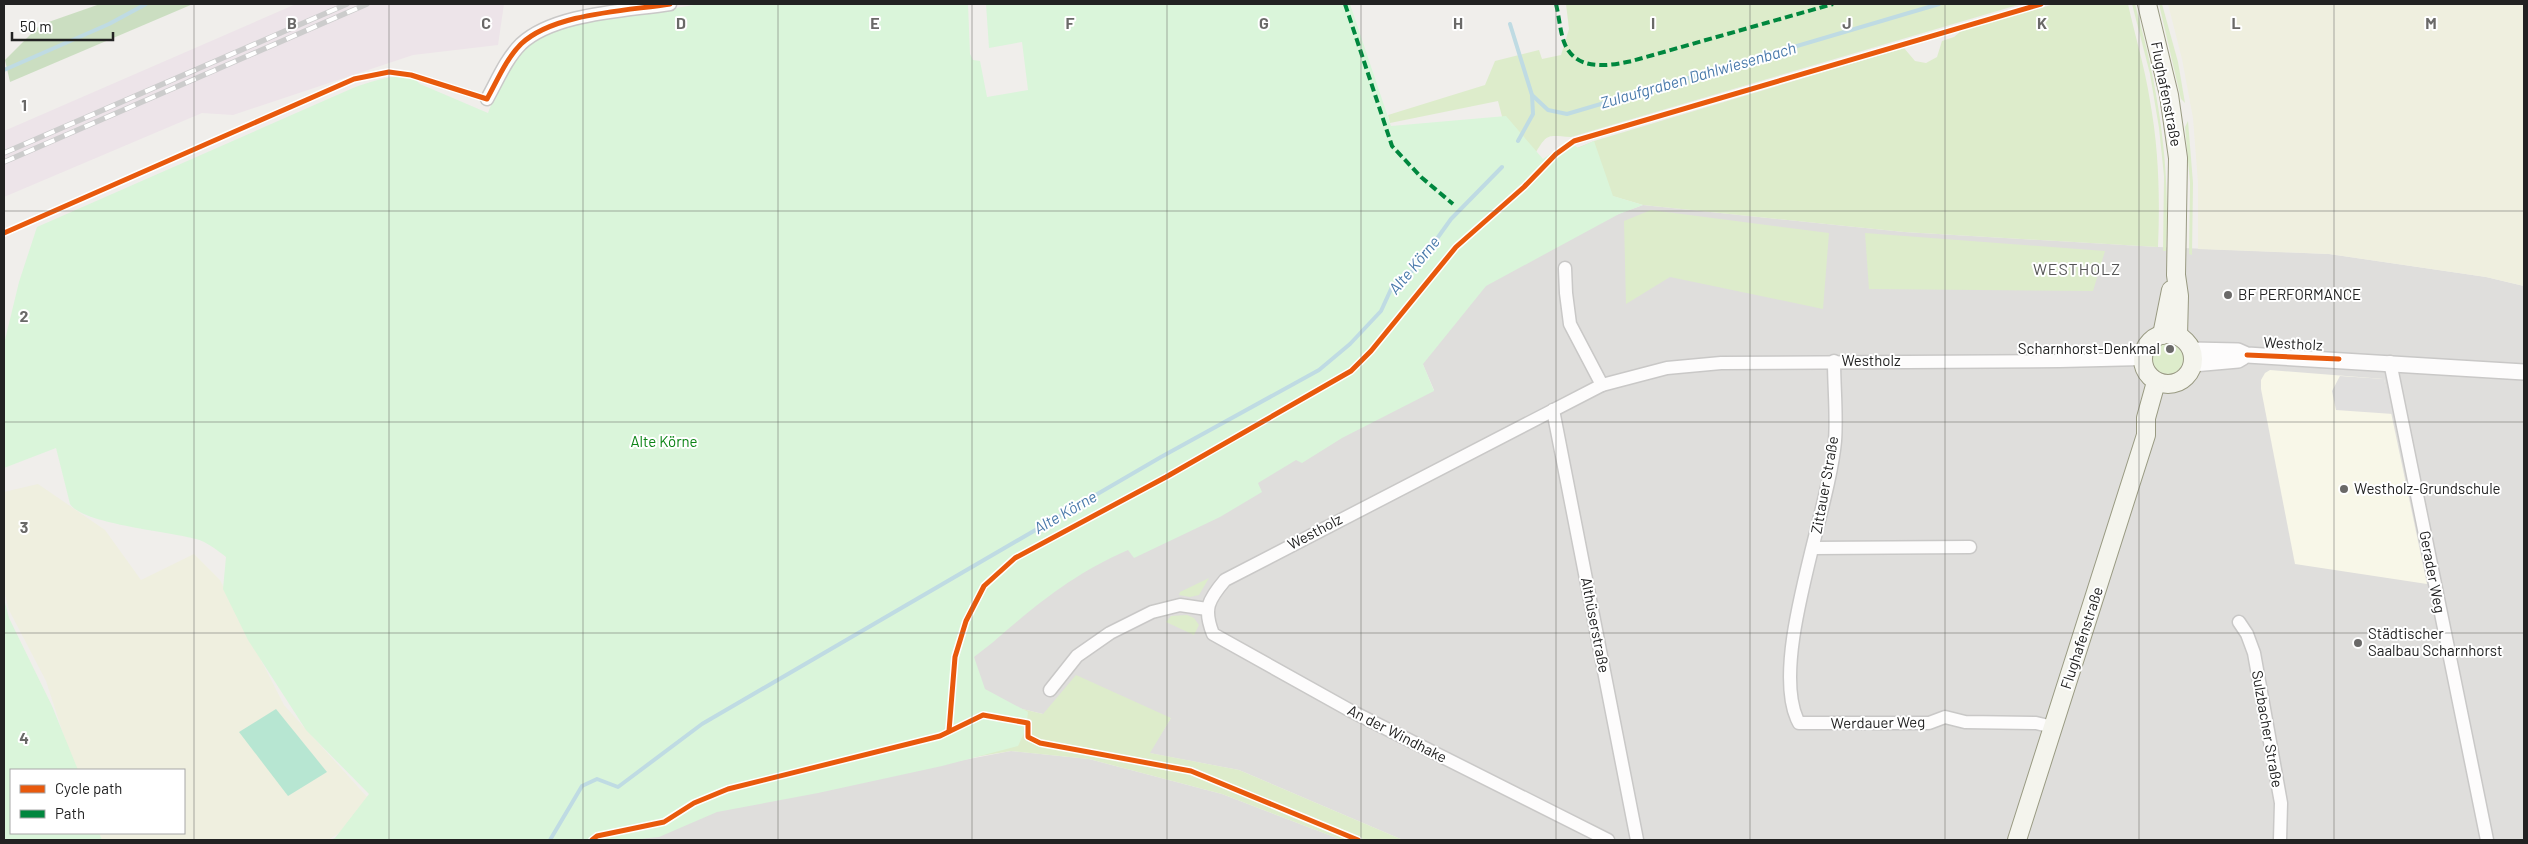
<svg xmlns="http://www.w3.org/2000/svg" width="2528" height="844" viewBox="0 0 2528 844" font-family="Barlow,sans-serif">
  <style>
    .residential { fill: #dfdedc }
    .industrial { fill: #ede4e9 }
    .education { fill: #f8f7e8 }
    .farmland { fill: #efefdf }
    .grass { fill: #ddeccb }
    .forest { fill: #cbdec1 }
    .park { fill: #daf5da }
    .pitch { fill: #b7e6d2 }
    .parking { fill: #e0dfde }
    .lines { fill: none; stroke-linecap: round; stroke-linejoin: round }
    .stream { stroke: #bfdbe3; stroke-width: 4 }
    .minor-casing { stroke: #c9c8c7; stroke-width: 15 }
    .tertiary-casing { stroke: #c9c8c7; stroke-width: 18 }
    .secondary-casing { stroke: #999a82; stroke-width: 20 }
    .minor { stroke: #fdfcfc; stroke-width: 12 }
    .tertiary { stroke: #fdfcfc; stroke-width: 15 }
    .secondary { stroke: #f4f4ed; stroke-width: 18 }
    .rail-casing { stroke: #ccc; stroke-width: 5.5 }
    .rail { stroke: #fff; stroke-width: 4; stroke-dasharray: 11; stroke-linecap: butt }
    .quiet { stroke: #00873e; stroke-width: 4; stroke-dasharray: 8 4; stroke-linecap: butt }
    .cycleway-casing { stroke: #fff; stroke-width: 8 }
    .cycleway { stroke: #e8590c; stroke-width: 5 }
    .grid { fill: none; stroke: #6a6968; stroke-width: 1; stroke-opacity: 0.55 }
    .poi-dot { fill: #6a6968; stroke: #fff; stroke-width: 2 }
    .labels { text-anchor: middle; stroke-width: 4; stroke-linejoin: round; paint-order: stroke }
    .street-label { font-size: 15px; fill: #222; stroke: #fff }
    .poi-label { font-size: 15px; fill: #222; stroke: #fff; text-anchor: start }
    .park-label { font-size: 15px; fill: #0c8416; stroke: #fff }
    .water-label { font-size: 16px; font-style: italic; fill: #4a7aab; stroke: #fff }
    .neighbourhood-label { font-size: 16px; letter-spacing: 1px; fill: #555; stroke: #fff }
    .grid-label { font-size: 16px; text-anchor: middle; font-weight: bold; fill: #6a6968; stroke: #fff; stroke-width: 4; stroke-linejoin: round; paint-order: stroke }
  </style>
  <rect width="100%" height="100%" fill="#f0eeeb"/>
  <g class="residential">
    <polygon points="1643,205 1904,232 2158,247 2329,254 2486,277 2524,286 2524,840 1403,840 1239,770 1149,753 1171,718 1043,714 985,700 971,659 1032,600 1192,511 1434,390 1421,360 1458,312 1499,272 1571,231"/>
    <polygon points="1011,751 1089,759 1222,794 1342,840 626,840 717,807"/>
  </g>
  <polygon class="industrial" points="296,4 504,4 498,45 413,55 233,115 202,113 4,197 4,131"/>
  <polygon class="education" points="2270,370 2384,379 2427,584 2295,564 2261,389 2261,380 2265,373"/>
  <g class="farmland">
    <polygon points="2168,4 2524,4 2524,286 2486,277 2329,254 2198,249 2198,183 2193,118 2182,59"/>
    <polygon points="38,484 105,530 141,580 194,554 220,580 284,705 368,798 339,833 328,840 101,840 98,833 184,833 184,770 75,770 46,681 9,610 4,591 4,492"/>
  </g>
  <g class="grass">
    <path d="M 1566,4 L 2021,4 L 1571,137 C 1547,136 1548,132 1535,154 L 1505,128 L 1498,101 L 1390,123 L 1388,115 L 1485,85 L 1495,61 L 1539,50 L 1542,59 L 1561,55 L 1569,29 Z"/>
    <path d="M 2054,4 L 2128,4 C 2135,36 2145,68 2150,101 C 2159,150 2160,199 2158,247 L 1904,232 L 1643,205 L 1602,193 L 1577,148 L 1594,141 L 1904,48 L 1915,61 L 1926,63 L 1937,57 L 1942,41 L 1954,37 L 1961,31 Z"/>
    <path d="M 2132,4 L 2135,4 C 2158,85 2171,166 2166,251 L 2163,251 L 2164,176 L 2159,128 L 2150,74 Z"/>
    <polygon points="2159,4 2162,4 2178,62 2185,103 2181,99"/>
    <polygon points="2188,121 2193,183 2192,255 2189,254 2190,183 2185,127"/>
    <polygon points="1651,210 1829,233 1823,309 1670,277 1626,304 1624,221"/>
    <polygon points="1865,233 2105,251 2093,291 1869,289"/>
    <circle cx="2168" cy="359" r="15"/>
    <polygon points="1209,578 1199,595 1190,597 1179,595 1180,592"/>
    <polygon points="1187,615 1194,618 1199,625 1194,635 1166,622 1171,616"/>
    <polygon points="1076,675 1171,718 1150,753 1239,770 1403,840 1342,840 1222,794 1089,759 1011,751 945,762 985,700 1043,714"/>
  </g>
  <polygon class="forest" points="100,4 193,4 10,82 5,60 40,25"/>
  <g class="park">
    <path d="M 700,4 L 968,4 L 970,54 L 973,60 L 980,61 L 987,97 L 1028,90 L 1022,42 L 989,48 L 986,4 L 1350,4 L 1391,126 L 1506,116 L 1543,159 L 1569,141 L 1578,148 L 1594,141 L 1613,196 L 1643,205 L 1619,214 L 1486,286 L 1423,364 L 1434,391 L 1342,438 L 1302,463 L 1296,460 L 1258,483 L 1262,492 L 1220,517 L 1134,558 L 1128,550 C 1073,574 1037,604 992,643 L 974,657 L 985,689 L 1028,712 L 1026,729 L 1018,746 L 942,766 L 818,793 L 717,812 L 659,837 L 630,840 L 330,840 L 335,838 L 369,794 L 306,730 L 248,640 L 223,589 L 226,557 C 217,550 207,542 196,539 C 172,532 82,524 70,504 L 56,448 L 4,468 L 4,344 L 19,282 L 37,227 L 353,88 C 372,81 393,74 413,77 L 420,84 L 488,113 L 501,79 L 519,53 L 534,40 L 564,26 Z"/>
    <polygon points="4,599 9,618 52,706 78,770 11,770 11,833 99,833 102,840 4,840"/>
  </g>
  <polygon class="pitch" points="276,709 327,772 288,796 239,732"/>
  <polygon class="parking" points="2340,376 2384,379 2393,414 2336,410 2332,391"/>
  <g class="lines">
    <g class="stream">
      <polyline points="1510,24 1532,95 1548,110 1567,114 1939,4"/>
      <polyline points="4,70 109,24 146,4"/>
      <polyline points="1518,141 1533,114 1532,95"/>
      <polyline points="550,840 582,786 597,779 618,787 702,724 1161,457 1319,370 1350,344 1381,311 1392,287 1416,268 1451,219 1502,167"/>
    </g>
    <defs>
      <g id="minor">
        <path d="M 487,99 C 497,81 506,59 521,44 C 554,13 626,11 670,4"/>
        <polyline points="1565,268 1566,293 1570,324 1602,385"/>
        <path d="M 1834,361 C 1834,387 1837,415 1835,441 C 1829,511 1770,658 1797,719 L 1799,723 L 1929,723 L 1945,717 L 1965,722 L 2036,723 L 2053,727"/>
        <polyline points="2390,362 2487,840"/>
        <polyline points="1553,410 1637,840"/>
        <polyline points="1813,548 1970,547"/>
        <polyline points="2239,622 2247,634 2254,653 2281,803 2280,840"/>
        <polyline points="1050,690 1077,656 1110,633 1152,612 1180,605 1207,609"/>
        <path d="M 1608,840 L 1351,711 L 1213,634 C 1203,609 1208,600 1225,580 L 1602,385 L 1667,368 L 1721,363 L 2060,361 L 2142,359"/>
      </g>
      <g id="tertiary">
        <polyline points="2192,350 2238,351 2247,355 2524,372"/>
        <polyline points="2193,364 2238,360 2243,357"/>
      </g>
      <g id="secondary">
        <polyline points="2147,4 2169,95 2178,158 2176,275 2179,296 2178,336"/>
        <circle cx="2168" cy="359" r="25"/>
        <polyline points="2162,335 2171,290"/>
        <polyline points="2017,840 2146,435 2146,418 2156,382"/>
      </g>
    </defs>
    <use href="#minor" class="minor-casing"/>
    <use href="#tertiary" class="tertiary-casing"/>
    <use href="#secondary" class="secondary-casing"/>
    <use href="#minor" class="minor"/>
    <use href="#tertiary" class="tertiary"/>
    <use href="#secondary" class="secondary"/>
    <defs>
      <g id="rail">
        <polyline points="4,153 347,4"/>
        <polyline points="4,162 367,4"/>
      </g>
    </defs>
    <use href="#rail" class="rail-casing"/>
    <use href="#rail" class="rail"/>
    <g class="quiet">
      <polyline points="1345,4 1392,146 1421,177 1453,204"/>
      <path d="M 1556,4 C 1559,16 1560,31 1564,42 C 1575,72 1608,66 1632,61 L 1833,4"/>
    </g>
    <defs>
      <g id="cycleway">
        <path d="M 4,233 L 354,79 L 389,72 L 411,75 L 487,99 C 497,81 506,59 521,44 C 554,13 626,11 670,4"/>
        <polyline points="2247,355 2339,359"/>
        <polyline points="949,731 955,657 966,621 984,586 1015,558 1166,477 1351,371 1371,351 1456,247 1524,187 1556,154 1574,141 2041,4"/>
        <polyline points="592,840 597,836 664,822 694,803 728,789 940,736 983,715 1028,723 1028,737 1040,743 1191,771 1358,840"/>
      </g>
    </defs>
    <use href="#cycleway" class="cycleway-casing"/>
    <use href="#cycleway" class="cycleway"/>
  </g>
  <path class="grid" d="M 194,4 L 194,840M 389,4 L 389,840M 583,4 L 583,840M 778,4 L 778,840M 972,4 L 972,840M 1167,4 L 1167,840M 1361,4 L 1361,840M 1556,4 L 1556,840M 1750,4 L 1750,840M 1945,4 L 1945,840M 2139,4 L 2139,840M 2334,4 L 2334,840M 4,211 L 2524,211M 4,422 L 2524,422M 4,633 L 2524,633"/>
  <g class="poi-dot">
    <circle cx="2228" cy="295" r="5"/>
    <circle cx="2170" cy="349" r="5"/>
    <circle cx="2344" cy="489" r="5"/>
    <circle cx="2358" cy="643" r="5"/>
  </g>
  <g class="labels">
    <g class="street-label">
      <text transform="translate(2166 94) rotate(79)" y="5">Flughafenstraße</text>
      <text transform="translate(2293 344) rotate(3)" y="5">Westholz</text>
      <text x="1871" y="366">Westholz</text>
      <text transform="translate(1825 485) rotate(-80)" y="5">Zittauer Straße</text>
      <text transform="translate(1315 532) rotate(-28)" y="5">Westholz</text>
      <text transform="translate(2432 572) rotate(79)" y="5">Gerader Weg</text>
      <text transform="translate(1595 625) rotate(79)" y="5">Althüserstraße</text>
      <text transform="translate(2082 638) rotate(-72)" y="5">Flughafenstraße</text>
      <text transform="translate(1878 723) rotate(-1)" y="5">Werdauer Weg</text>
      <text transform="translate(2267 729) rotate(80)" y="5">Sulzbacher Straße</text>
      <text transform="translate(1397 734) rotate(27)" y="5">An der Windhake</text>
    </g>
    <g class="poi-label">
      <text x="2238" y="300">BF PERFORMANCE</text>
      <text x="2160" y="354" text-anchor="end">Scharnhorst-Denkmal</text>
      <text x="2354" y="494">Westholz-Grundschule</text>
      <text x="2368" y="639">Städtischer<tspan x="2368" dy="17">Saalbau Scharnhorst</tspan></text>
    </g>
    <g class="park-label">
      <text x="664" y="447">Alte Körne</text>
    </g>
    <g class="water-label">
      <text transform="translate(1698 75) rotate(-16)" y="6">Zulaufgraben Dahlwiesenbach</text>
      <text transform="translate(1414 265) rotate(-50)" y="6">Alte Körne</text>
      <text transform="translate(1065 512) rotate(-30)" y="6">Alte Körne</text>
    </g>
    <g class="neighbourhood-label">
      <text x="2077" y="275">WESTHOLZ</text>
    </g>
  </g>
  <g class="grid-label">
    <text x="292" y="29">B</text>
    <text x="486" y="29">C</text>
    <text x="681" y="29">D</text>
    <text x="875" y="29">E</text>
    <text x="1070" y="29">F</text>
    <text x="1264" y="29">G</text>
    <text x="1458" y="29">H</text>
    <text x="1653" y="29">I</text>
    <text x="1847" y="29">J</text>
    <text x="2042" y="29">K</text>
    <text x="2236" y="29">L</text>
    <text x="2431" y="29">M</text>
    <text x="24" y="111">1</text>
    <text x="24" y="322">2</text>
    <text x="24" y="533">3</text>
    <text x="24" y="744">4</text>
  </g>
  <rect width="2528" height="844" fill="none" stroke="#222222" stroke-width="10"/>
  <rect x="10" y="769" width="175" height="65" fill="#ffffff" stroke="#a7a7a7"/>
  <rect x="20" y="785" width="25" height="8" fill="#e8590c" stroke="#a7a7a7"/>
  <text x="55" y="794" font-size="15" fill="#222222">Cycle path</text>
  <rect x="20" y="810" width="25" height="8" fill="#00873e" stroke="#a7a7a7"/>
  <text x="55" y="819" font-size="15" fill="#222222">Path</text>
  <path d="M12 32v8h101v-8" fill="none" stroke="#222222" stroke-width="2.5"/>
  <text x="20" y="32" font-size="15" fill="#222222" stroke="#ffffff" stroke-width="4" paint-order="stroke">50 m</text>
</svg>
